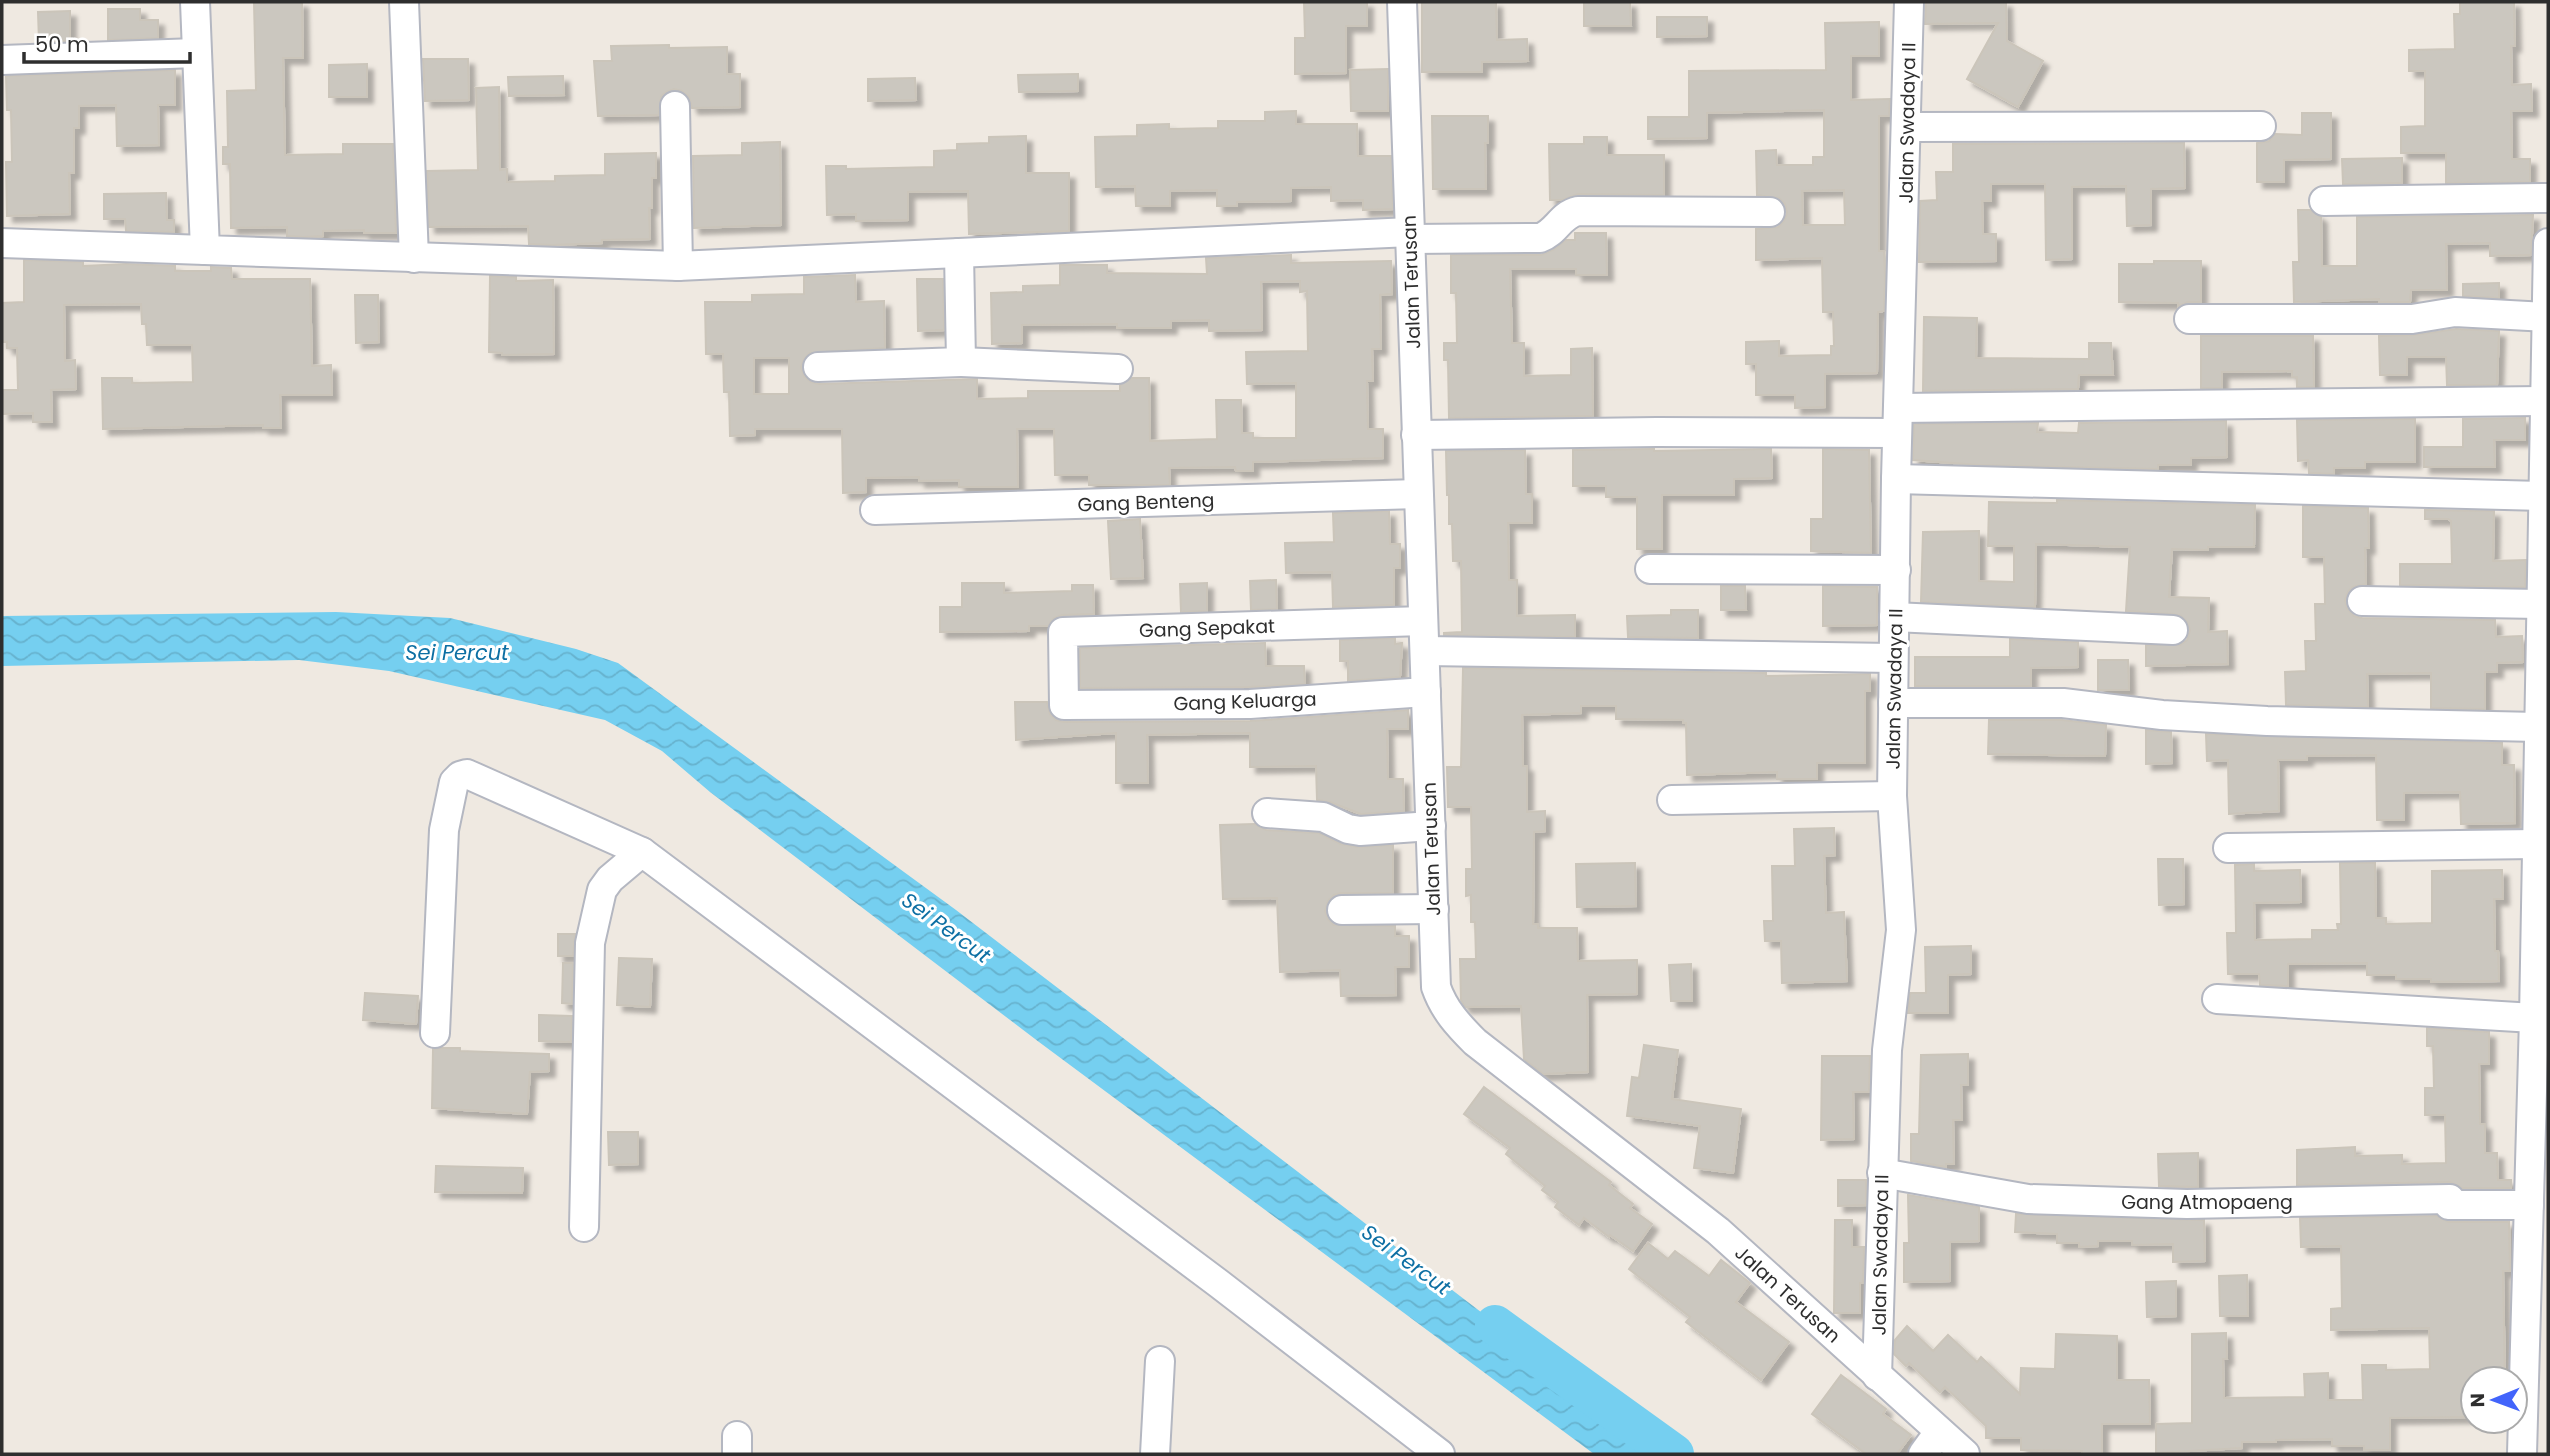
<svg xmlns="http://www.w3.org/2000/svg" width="2550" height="1456" viewBox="0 0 2550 1456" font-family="Poppins,sans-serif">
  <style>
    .water { fill: url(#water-waves) }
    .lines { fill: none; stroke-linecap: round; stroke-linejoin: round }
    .river { stroke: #75cff0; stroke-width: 40 }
    .building { fill: #cbc7bf; stroke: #cbc5ba; stroke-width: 2; fill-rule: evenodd; filter: url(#shadow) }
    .minor-casing { stroke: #b4b7c1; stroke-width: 32 }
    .minor { stroke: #fff; stroke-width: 28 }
    .labels { text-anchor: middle; stroke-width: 6; stroke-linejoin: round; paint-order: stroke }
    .street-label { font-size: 19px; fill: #2e2e2e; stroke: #fff }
    .water-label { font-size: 21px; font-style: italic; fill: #0d6fa3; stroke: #fff }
  </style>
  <defs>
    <pattern id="water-waves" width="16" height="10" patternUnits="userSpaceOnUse" patternTransform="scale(1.75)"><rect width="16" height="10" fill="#75cff0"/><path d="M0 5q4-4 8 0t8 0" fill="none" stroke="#66b2ce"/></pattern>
    <filter id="shadow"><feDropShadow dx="6" dy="6" stdDeviation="2" flood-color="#0004"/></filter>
  </defs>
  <rect width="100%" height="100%" fill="#efe9e1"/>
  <polygon class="water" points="336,612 450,618 576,649 618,663 956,910 1537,1355 1673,1454 1594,1454 1039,1042 710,792 662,751 605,720 389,671 299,660 2,666 2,616"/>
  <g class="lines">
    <polyline class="river" points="1495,1325 1674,1454"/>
  </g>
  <g class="building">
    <polygon points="254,2 302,2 303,58 283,58 285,155 343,154 343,144 393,144 396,233 364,233 364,230 323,231 323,236 304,237 287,236 287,227 231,228 230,164 223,164 223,147 228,147 227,91 256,90"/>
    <polygon points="1304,2 1367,2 1367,26 1346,26 1346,73 1295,74 1295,38 1305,38"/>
    <polygon points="1422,2 1496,2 1497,40 1527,39 1528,61 1482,62 1482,72 1422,72"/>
    <polygon points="1584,2 1630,2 1631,26 1584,26"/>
    <polygon points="1926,2 2006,2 2007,41 2043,61 2018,107 1967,79 1998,23 1925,24"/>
    <polygon points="2460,2 2514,2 2515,46 2511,46 2512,85 2531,84 2532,111 2511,111 2512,159 2530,159 2530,182 2446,183 2446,153 2401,153 2401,127 2425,126 2425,71 2409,71 2409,50 2455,49 2454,14 2460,14"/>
    <polygon points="108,9 140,9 140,20 158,20 158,38 108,40"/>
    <polygon points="70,11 70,41 39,42 38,12"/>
    <polygon points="1657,17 1707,17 1707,36 1657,37"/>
    <path d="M 1879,22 L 1879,56 L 1851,56 L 1851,100 L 1890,99 L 1889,116 L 1879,116 L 1879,251 L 1884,251 L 1885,277 L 1884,311 L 1878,312 L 1877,373 L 1825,374 L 1825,407 L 1795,408 L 1795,395 L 1756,395 L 1756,364 L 1746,364 L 1746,342 L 1779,341 L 1779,356 L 1831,355 L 1831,346 L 1834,346 L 1833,312 L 1823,312 L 1822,258 L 1756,260 L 1756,229 L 1778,227 L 1784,221 L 1787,213 L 1785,204 L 1779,198 L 1757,195 L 1756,151 L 1776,150 L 1777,165 L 1813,165 L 1813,157 L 1824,157 L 1824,110 L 1707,113 L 1707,138 L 1648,139 L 1648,117 L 1689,117 L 1689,71 L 1826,70 L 1825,23 ZM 1844,190 L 1845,225 L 1803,225 L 1802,191 Z"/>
    <polygon points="669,45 669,48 727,47 727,74 740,74 740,107 692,108 689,97 682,91 674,89 666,92 661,97 659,115 598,116 594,61 612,61 611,46"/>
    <polygon points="423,59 468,59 469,100 425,101"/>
    <polygon points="367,64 367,97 329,97 329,65"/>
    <polygon points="1388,69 1388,111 1351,111 1350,70"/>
    <polygon points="175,70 175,105 158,105 159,145 117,146 116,105 79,106 79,128 74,128 74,173 69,173 70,214 7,216 6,162 12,162 11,110 7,110 6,76"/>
    <polygon points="1078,74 1078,91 1019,92 1018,75"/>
    <polygon points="563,76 564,95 509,96 508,77"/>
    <polygon points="915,78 916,100 868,101 868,79"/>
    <polygon points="499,87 500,170 507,169 507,182 555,181 555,176 605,175 605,154 656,153 656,178 652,178 652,208 649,208 650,239 602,240 602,243 552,245 529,244 528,226 429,227 427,171 478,170 476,88"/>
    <polygon points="1296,111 1296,124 1357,124 1358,156 1391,156 1393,209 1363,210 1363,200 1331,201 1331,187 1291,188 1291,201 1237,202 1237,206 1217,206 1217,190 1170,191 1170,206 1136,206 1135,186 1096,187 1095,137 1137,136 1137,125 1169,124 1169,129 1218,128 1218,121 1265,121 1265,112"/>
    <polygon points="2302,113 2331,113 2331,159 2284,160 2284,182 2257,182 2257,143 2269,141 2275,134 2302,135"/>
    <polygon points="1432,116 1488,116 1488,143 1485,143 1486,189 1433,189"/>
    <polygon points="1026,136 1026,173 1069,173 1069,231 969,234 968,191 908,192 908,220 856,221 856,214 827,215 826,166 846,166 846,169 934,167 934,151 957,150 957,144 989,143 989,137"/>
    <polygon points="1584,137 1607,137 1607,155 1664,155 1664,195 1578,194 1562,200 1550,200 1549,144 1584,144"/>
    <polygon points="780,142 781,225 694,228 693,156 742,155 742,143"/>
    <polygon points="2184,143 2185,188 2151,189 2151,225 2127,226 2126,186 2072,187 2072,259 2046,260 2045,184 1991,184 1991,201 1982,201 1983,234 1996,234 1996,261 1919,262 1920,201 1937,200 1936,172 1953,172 1953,144"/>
    <polygon points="2402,158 2402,183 2343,184 2342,159"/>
    <polygon points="166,193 167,220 174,220 174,232 126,231 125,219 104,219 104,194"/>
    <polygon points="2298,210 2310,210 2321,217 2322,266 2357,266 2357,217 2533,215 2531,255 2490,256 2490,243 2446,244 2447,290 2411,290 2410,302 2379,302 2379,299 2294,302 2293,262 2299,262"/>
    <polygon points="1575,233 1606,233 1607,275 1576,275 1576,269 1510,269 1512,343 1524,343 1524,376 1571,375 1571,349 1592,348 1593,416 1449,418 1448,360 1444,360 1444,343 1457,343 1456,293 1451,293 1451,255 1541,255 1553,250 1566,240 1575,240"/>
    <path d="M 1291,255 L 1291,263 L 1391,261 L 1392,294 L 1380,295 L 1381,349 L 1372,349 L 1373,381 L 1367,381 L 1368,429 L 1383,429 L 1383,458 L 1253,462 L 1253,471 L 1236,471 L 1235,467 L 1169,468 L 1170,485 L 1089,485 L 1089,475 L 1055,475 L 1054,429 L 1017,429 L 1018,487 L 959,487 L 959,480 L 919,481 L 919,477 L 866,478 L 866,492 L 843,493 L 842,429 L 755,429 L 755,435 L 730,436 L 729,392 L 724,392 L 723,354 L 706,354 L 705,302 L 752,302 L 752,295 L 804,294 L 804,277 L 855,275 L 856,302 L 884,301 L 885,348 L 810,353 L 804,359 L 801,367 L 804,376 L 811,382 L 819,384 L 977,379 L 977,399 L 1028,398 L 1028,391 L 1120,391 L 1120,385 L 1132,378 L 1149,378 L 1150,441 L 1217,439 L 1216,400 L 1241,400 L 1242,433 L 1253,433 L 1253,438 L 1296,438 L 1296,383 L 1247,384 L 1246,352 L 1308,351 L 1307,291 L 1300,292 L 1300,281 L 1261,282 L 1262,330 L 1209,331 L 1209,320 L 1171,321 L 1171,328 L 1117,328 L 1117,324 L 1022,325 L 1022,343 L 992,344 L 991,293 L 1023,292 L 1023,286 L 1060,285 L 1060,265 L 1107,265 L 1107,273 L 1207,274 L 1206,258 ZM 754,358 L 789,358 L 789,394 L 754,394 Z"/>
    <polygon points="24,260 83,262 83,266 126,264 175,266 175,271 211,271 211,267 231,268 232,279 310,279 312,366 331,365 332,395 280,395 281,428 263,428 263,425 103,429 102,378 132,378 132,383 193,382 192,345 147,345 146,324 142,324 141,304 64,305 65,361 75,360 76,389 51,390 52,422 33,422 33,413 3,414 3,390 18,390 17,348 7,348 7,342 2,342 2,303 24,302"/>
    <polygon points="2154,261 2201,261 2201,302 2188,302 2178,306 2178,303 2119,302 2119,264 2154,264"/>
    <polygon points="490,276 516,277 516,281 553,280 554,354 502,355 502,353 489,352"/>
    <polygon points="917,279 943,279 944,330 918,331"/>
    <polygon points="2499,283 2499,298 2463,296 2463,284"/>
    <polygon points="355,295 378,295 379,342 356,343"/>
    <polygon points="1924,317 1977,318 1976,358 2089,359 2089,343 2111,343 2113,375 2079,375 2078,389 1923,391"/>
    <polygon points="2456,329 2499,331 2497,385 2447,385 2446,357 2407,357 2407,375 2380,375 2379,336 2414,335"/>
    <polygon points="2201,336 2313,336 2314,387 2297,387 2297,377 2292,377 2292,371 2222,372 2222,388 2201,388"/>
    <polygon points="2525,418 2525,440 2494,440 2495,467 2424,467 2424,447 2463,447 2463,419"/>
    <polygon points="2415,419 2415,462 2365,462 2365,468 2334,468 2334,474 2309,473 2308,460 2298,461 2297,420"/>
    <polygon points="2226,421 2227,457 2191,458 2191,465 2158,465 2158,469 1979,465 1913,460 1914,424 2038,423 2037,432 2078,433 2079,423"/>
    <polygon points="1654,449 1654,451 1771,449 1772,478 1734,479 1734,495 1662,495 1662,549 1637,549 1637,497 1606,497 1606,486 1573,486 1573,450"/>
    <polygon points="1823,449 1869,450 1871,553 1811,551 1811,519 1823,519"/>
    <polygon points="1525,450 1526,494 1532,494 1532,523 1508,523 1509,580 1517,580 1517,616 1575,615 1575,637 1444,635 1444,633 1462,632 1461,561 1453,561 1452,524 1449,524 1449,495 1447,495 1446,451"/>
    <polygon points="2057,500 2255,505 2254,547 2208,547 2208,550 2172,549 2169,597 2209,598 2208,632 2227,631 2228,664 2146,666 2146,645 2180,645 2187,640 2190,630 2187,622 2181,616 2174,614 2126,611 2130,547 2036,544 2035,607 1921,602 1923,532 1979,531 1979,581 2014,582 2014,546 1988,546 1989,502 2057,503"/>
    <polygon points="2303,506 2368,508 2369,548 2365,548 2366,584 2353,587 2348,592 2345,600 2347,608 2354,616 2362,618 2495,620 2496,637 2522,636 2523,662 2497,663 2497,672 2485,672 2485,709 2431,708 2431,673 2367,674 2368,707 2286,705 2285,672 2306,671 2305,641 2316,641 2315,604 2325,604 2324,557 2303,557"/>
    <polygon points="2425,510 2494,511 2493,561 2526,560 2525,587 2400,585 2400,564 2452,564 2451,521 2448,519 2425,519"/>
    <polygon points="1389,511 1390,544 1400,544 1400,568 1394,568 1394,605 1333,607 1332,572 1286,573 1285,543 1334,542 1333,513"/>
    <polygon points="1140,519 1143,578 1111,579 1108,521"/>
    <polygon points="1276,580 1277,609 1251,610 1250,581"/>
    <polygon points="962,583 1004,583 1004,593 1072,591 1072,585 1093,585 1094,614 1062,615 1054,618 1048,626 1029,626 1029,631 940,632 940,607 962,607"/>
    <polygon points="1207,583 1207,611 1181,612 1180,584"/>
    <polygon points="1721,586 1745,586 1746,610 1721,610"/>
    <polygon points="1823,586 1877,587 1877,625 1823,626"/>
    <polygon points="1671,610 1698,610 1698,638 1628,637 1627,616 1671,615"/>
    <polygon points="1395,638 1395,644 1402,643 1400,677 1348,681 1348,661 1340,661 1340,640"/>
    <polygon points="2010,639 2078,642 2078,667 2031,668 2031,686 1915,686 1915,657 2010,657"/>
    <polygon points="1265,643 1266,666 1304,666 1305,684 1249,687 1080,688 1080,648"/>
    <polygon points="2098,660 2128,660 2129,690 2098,690"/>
    <polygon points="1463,668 1766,673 1766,676 1870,674 1870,691 1865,691 1865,763 1817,763 1817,779 1777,779 1777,772 1687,775 1686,723 1683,723 1683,720 1616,719 1616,706 1581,706 1581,713 1522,715 1523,766 1527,766 1527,812 1545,811 1545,831 1534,832 1533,924 1538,924 1538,928 1577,928 1578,961 1637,960 1637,994 1587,995 1588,1072 1543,1074 1524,1059 1521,1006 1465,1007 1461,1000 1460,959 1476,959 1475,922 1471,922 1471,895 1466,896 1466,869 1472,869 1471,807 1448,807 1447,767 1461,767"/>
    <polygon points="1015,702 1047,702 1050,714 1056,720 1064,722 1250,721 1408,710 1408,729 1387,729 1388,779 1403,779 1404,811 1361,814 1330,802 1317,800 1316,766 1250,767 1250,733 1147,735 1148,783 1116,783 1116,733 1016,740"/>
    <polygon points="1989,720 2062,720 2106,725 2105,756 1988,754"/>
    <polygon points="2146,730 2171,732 2172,763 2146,764"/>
    <polygon points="2206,734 2502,743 2502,765 2514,765 2515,823 2461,824 2460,792 2404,793 2404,820 2377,820 2376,755 2307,756 2307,760 2278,760 2279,811 2229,814 2228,760 2207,761"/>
    <polygon points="1255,824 1266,830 1319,833 1341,844 1357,847 1393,845 1393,893 1341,893 1334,895 1328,901 1325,911 1328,919 1334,925 1395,926 1395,936 1409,936 1409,967 1395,967 1396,995 1341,996 1340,970 1280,972 1277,898 1223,899 1220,825"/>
    <polygon points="1834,828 1835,855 1824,856 1826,913 1844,912 1847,981 1782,983 1781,941 1765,941 1764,921 1773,921 1772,866 1795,866 1794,829"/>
    <polygon points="2158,859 2183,859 2184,904 2159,905"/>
    <polygon points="1635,863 1636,906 1577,907 1576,864"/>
    <polygon points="2340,863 2375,863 2376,918 2386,918 2386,924 2432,923 2432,871 2502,870 2503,899 2494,899 2495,951 2498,951 2499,981 2431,982 2431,979 2396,979 2396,975 2367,975 2367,963 2288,964 2288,986 2260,985 2259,974 2228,974 2227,933 2236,933 2235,865 2254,864 2254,871 2300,870 2301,902 2254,903 2255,940 2312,939 2312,930 2338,930 2337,924 2341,924"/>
    <polygon points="558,934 575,934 573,956 558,956"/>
    <polygon points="1971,946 1971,974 1948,975 1948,1013 1908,1013 1910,993 1926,993 1925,947"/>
    <polygon points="619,958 652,959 650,1007 617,1005"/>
    <polygon points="563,963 573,963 572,1004 562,1003"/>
    <polygon points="1691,964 1692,1001 1671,1001 1669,965"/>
    <polygon points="365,993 418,996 416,1024 363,1020"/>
    <polygon points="539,1015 572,1016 571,1042 539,1041"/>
    <polygon points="2427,1028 2489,1032 2489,1064 2479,1064 2480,1124 2485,1124 2485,1153 2497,1153 2498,1180 2511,1180 2511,1188 2462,1188 2450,1182 2297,1185 2297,1150 2355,1147 2355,1156 2402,1155 2402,1164 2446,1163 2445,1115 2425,1115 2425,1088 2434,1088 2433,1046 2427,1046"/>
    <polygon points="1644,1045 1678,1050 1672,1099 1741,1109 1733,1173 1694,1168 1700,1126 1627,1116 1632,1077 1639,1078"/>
    <polygon points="442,1048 460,1048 460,1051 549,1054 549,1071 530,1072 527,1114 432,1108 433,1049"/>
    <polygon points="1968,1054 1968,1085 1961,1085 1962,1120 1953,1120 1954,1164 1946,1164 1946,1167 1911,1161 1911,1134 1919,1134 1921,1055"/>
    <polygon points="1822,1056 1870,1056 1869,1092 1853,1092 1854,1139 1821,1140"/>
    <polygon points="1484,1087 1611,1182 1609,1185 1633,1204 1630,1208 1652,1224 1633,1251 1610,1235 1609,1237 1584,1218 1579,1225 1555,1207 1558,1202 1542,1190 1545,1186 1506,1154 1510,1148 1464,1114"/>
    <polygon points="608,1132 638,1132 638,1164 609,1165"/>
    <polygon points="2198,1153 2198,1187 2159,1186 2158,1154"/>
    <polygon points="436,1166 523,1168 522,1193 435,1192"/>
    <polygon points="1838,1180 1866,1180 1866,1205 1838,1206"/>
    <polygon points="1908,1195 1979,1207 1979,1241 1950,1242 1950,1281 1904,1282 1904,1243 1909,1243"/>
    <polygon points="2016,1214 2204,1220 2205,1261 2173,1262 2173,1244 2132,1245 2132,1241 2098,1241 2098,1246 2079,1247 2079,1243 2057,1243 2057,1234 2015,1232"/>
    <polygon points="2437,1216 2449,1222 2509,1222 2510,1271 2503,1271 2505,1379 2473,1379 2473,1417 2390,1418 2390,1450 2364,1450 2364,1446 2332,1446 2332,1439 2276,1440 2276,1442 2242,1442 2242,1448 2156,1453 2156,1424 2192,1423 2192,1334 2226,1333 2227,1359 2223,1359 2224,1398 2305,1397 2304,1374 2328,1373 2328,1400 2363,1400 2362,1365 2386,1365 2386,1370 2430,1369 2429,1328 2331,1330 2331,1309 2342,1308 2341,1246 2301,1247 2300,1218"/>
    <polygon points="1835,1220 1852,1220 1852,1247 1864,1247 1863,1283 1860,1283 1860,1313 1834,1313"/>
    <polygon points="1648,1243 1668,1259 1675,1251 1709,1276 1721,1260 1750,1283 1736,1302 1789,1342 1761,1380 1686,1322 1690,1317 1629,1269"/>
    <polygon points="2247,1275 2248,1316 2220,1316 2219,1276"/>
    <polygon points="2176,1281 2176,1316 2147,1317 2146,1282"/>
    <polygon points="1907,1326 1933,1351 1948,1335 1977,1362 1981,1357 2020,1394 2021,1368 2055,1369 2056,1334 2117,1336 2117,1380 2149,1380 2150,1424 2102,1424 2102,1454 2082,1454 2082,1451 2021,1450 2021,1438 1986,1438 1986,1426 1945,1387 1940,1392 1909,1363 1906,1366 1894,1354 1895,1340"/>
    <polygon points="1841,1375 1886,1409 1883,1414 1911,1435 1897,1454 1866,1454 1812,1414"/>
  </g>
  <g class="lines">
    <defs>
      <g id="minor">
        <polyline points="195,2 205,250 678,266 1410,232"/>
        <polyline points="404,2 414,258"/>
        <path d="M 1402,2 L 1436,987 C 1444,1010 1458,1025 1475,1042 L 1718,1231 L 1965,1454"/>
        <polyline points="2,60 196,53"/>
        <polyline points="675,106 678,266"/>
        <polyline points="1907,127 2261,126"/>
        <polyline points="2324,201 2548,198"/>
        <path d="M 1410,239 L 1540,238 C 1557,232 1560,215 1578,211 L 1770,212"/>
        <polyline points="2,243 205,250"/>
        <polyline points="2189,319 2412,319 2455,312 2547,317"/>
        <polyline points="961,362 1118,369"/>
        <polyline points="818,367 961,362 959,253"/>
        <polyline points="1898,408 2545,401"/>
        <polyline points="1416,435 1657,432 1897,433"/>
        <polyline points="1896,479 2543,496"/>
        <polyline points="875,510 1418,494"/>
        <polyline points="1650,569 1896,570"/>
        <polyline points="2362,601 2540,604"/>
        <polyline points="1894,617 2173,630"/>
        <polyline points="1423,621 1063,632 1064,705 1250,704 1426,692"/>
        <polyline points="1425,651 1893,658"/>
        <polyline points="1893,703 2063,703 2162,715 2267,721 2538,727"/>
        <polyline points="1672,800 1892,796"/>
        <polyline points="1267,813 1323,817 1348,829 1360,831 1431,826"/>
        <polyline points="2228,848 2536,844"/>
        <polyline points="1342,910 1434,909"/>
        <polyline points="2217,999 2534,1018"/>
        <polyline points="435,1033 444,830 454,782 460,776 467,774 642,852"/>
        <polyline points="1882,1173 2028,1199 2187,1204 2450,1199 2449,1205 2529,1205"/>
        <polyline points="584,1227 590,943 602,890 610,879 642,852 1218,1283 1440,1454"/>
        <polyline points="1877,1376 1887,1050 1901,930 1892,796 1896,479 1909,2"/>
        <polyline points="737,1454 737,1436"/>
        <polyline points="1155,1454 1160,1361"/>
        <polyline points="1923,1454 1939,1432"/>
        <polyline points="2522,1454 2534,1018 2548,243"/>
      </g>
    </defs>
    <use href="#minor" class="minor-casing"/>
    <use href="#minor" class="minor"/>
  </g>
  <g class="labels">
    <g class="street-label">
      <text transform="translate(1907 123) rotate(-89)" y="7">Jalan Swadaya II</text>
      <text transform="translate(1411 282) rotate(-92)" y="7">Jalan Terusan</text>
      <text transform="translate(1146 502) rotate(-2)" y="7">Gang Benteng</text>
      <text transform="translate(1207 628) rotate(-2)" y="7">Gang Sepakat</text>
      <text transform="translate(1894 689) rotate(-89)" y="7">Jalan Swadaya II</text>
      <text transform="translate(1245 701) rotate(-2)" y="7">Gang Keluarga</text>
      <text transform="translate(1431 849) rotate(-92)" y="7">Jalan Terusan</text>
      <text x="2207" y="1209">Gang Atmopaeng</text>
      <text transform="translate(1880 1255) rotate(-89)" y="7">Jalan Swadaya II</text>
      <text transform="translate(1788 1294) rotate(42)" y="7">Jalan Terusan</text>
    </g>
    <g class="water-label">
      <text x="457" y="660">Sei Percut</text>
      <text transform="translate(946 928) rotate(36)" y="7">Sei Percut</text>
      <text transform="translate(1406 1260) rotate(36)" y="7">Sei Percut</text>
    </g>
  </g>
  <rect width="2550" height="1456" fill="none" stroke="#2e2e2e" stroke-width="7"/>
  <g transform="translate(2494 1400) rotate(269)"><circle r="33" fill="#ffffff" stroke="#ababab" stroke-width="2"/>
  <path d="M0-5L12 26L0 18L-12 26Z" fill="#4264fb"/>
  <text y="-10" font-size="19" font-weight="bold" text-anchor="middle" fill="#2e2e2e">N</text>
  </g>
  <path d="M24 52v10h166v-10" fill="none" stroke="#2e2e2e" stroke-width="3.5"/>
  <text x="35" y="52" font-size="21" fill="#2e2e2e" stroke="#ffffff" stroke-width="5" paint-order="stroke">50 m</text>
</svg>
